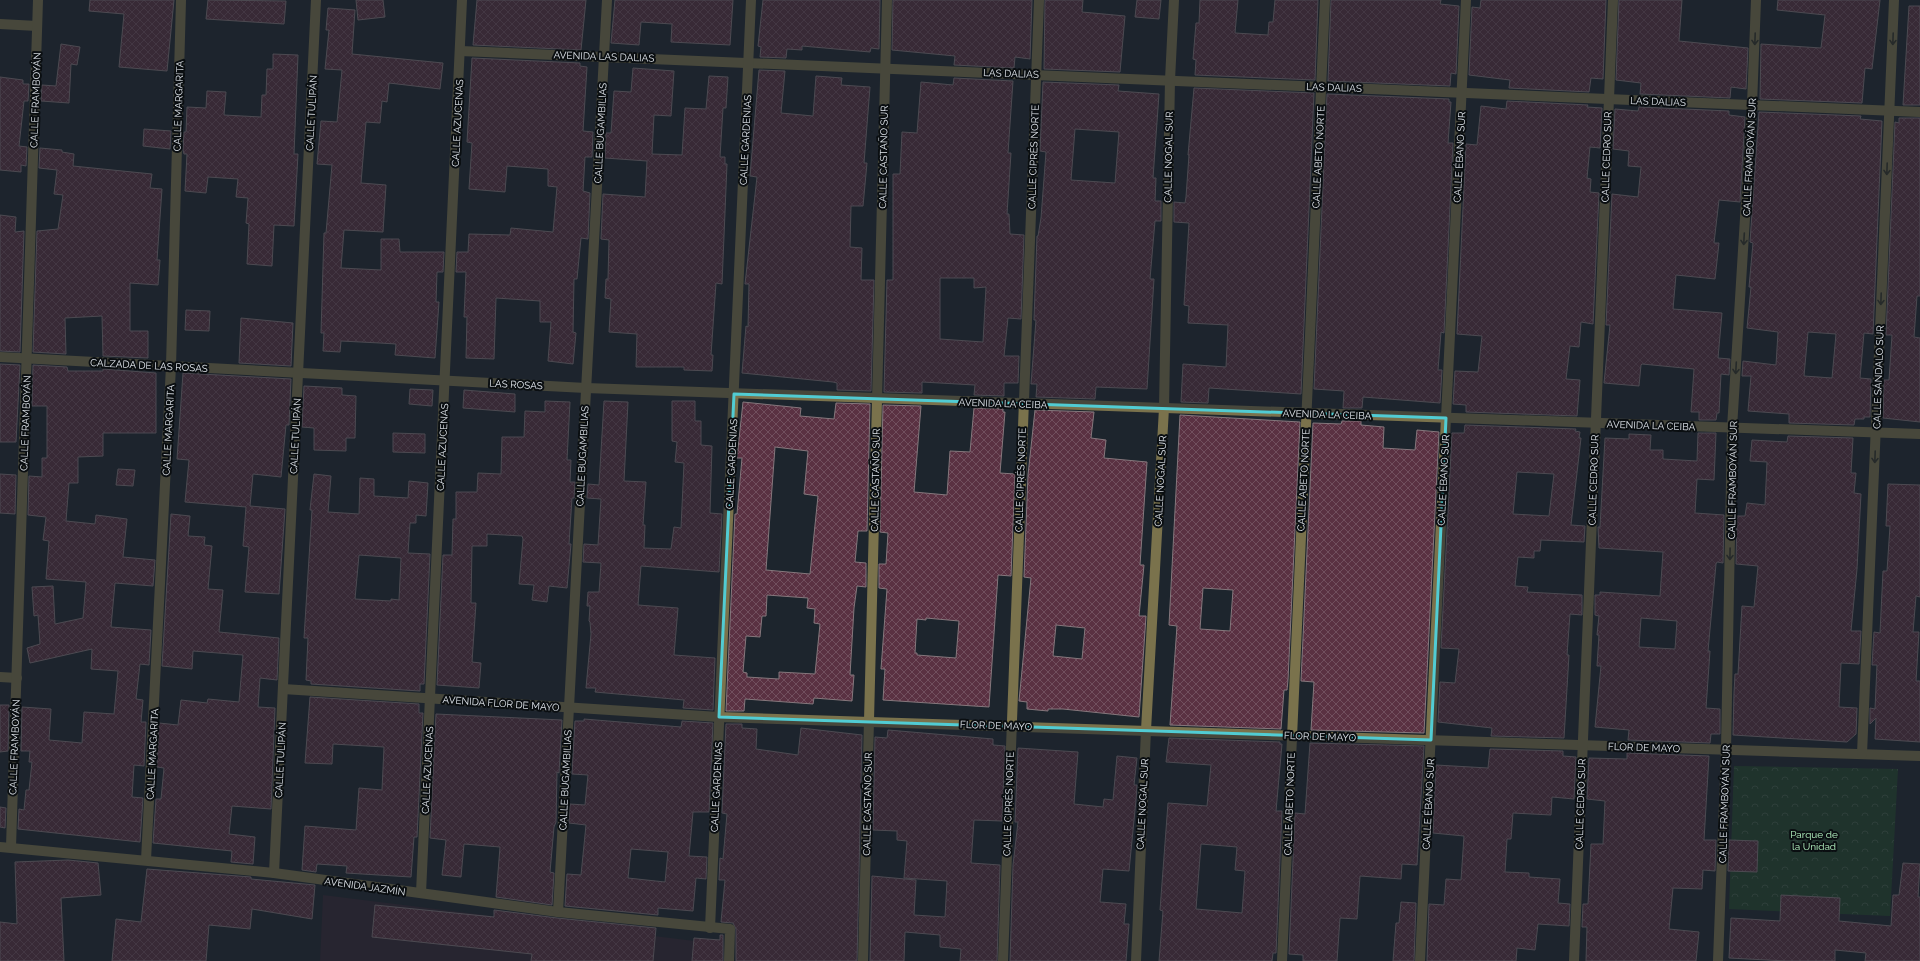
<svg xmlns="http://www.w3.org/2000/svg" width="1920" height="961" viewBox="0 0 1920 961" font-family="Raleway,sans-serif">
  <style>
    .education { fill: #332633 }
    .park { fill: url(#park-crowns) }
    .building { fill: url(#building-cross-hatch); stroke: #85777c; fill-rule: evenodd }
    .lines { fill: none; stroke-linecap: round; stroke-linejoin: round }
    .minor { stroke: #7a724c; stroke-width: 10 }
    .oneway { stroke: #313126 }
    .marked { fill: none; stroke: #51ccd3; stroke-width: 3; stroke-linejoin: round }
    .labels { text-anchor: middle; stroke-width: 4; stroke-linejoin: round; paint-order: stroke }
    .street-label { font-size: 10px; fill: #e2e7ed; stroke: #0a0e11 }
    .park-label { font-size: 10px; fill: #b7f7c4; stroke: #0a0e11 }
  </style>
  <defs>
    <pattern id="park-crowns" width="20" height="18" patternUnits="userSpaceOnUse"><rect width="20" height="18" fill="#23462c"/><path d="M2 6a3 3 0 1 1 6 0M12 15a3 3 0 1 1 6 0" fill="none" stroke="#43614b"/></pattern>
    <pattern id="building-cross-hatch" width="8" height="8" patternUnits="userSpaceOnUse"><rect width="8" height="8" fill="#5a3142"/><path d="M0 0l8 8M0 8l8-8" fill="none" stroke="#714f5e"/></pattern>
  </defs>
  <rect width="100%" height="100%" fill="#1d252d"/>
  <polygon class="education" points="323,895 719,944 718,961 320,961"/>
  <polygon class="park" points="1734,766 1898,769 1890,916 1729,909"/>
  <g class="building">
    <polygon points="90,0 174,0 167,71 119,67 124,14 89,11"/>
    <polygon points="208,0 286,1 284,24 206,19"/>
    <polygon points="356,0 383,0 385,17 358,20"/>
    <polygon points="477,0 586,0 581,50 473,45"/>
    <polygon points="615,0 733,0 730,45 671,42 672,24 641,22 639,45 611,43"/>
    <polygon points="763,0 880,0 879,49 871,48 870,52 802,46 802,50 787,49 786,58 760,57 761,47 758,46"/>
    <polygon points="893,0 1032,0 1030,59 1015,57 1014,68 954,65 955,56 892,50"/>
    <polygon points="1045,0 1083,0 1082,12 1125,16 1120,72 1044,69"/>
    <polygon points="1137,0 1161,0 1159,19 1135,17"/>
    <polygon points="1200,0 1238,0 1235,33 1268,35 1269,22 1273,22 1275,0 1318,0 1315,80 1195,75 1196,60 1193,59 1196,23 1199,23"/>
    <polygon points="1331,0 1441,0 1440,4 1459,6 1456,74 1451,73 1450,86 1328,81"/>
    <polygon points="1481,0 1606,0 1603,79 1591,78 1589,92 1509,88 1510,80 1469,75 1472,7 1480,8"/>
    <polygon points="1619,0 1682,0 1679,41 1748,48 1746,89 1731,87 1730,98 1640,94 1641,83 1616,80"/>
    <polygon points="1778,0 1880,0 1872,69 1865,68 1862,103 1760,99 1761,44 1821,48 1825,15 1777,10"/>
    <polygon points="1909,6 1920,6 1920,105 1903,105"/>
    <polygon points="328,8 355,10 352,54 443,63 440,89 389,83 387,102 382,101 380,123 366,122 361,183 386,185 383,232 344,230 341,268 381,270 381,239 399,239 400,252 444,252 443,272 437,272 436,302 439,302 435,358 395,355 396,344 380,343 341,341 340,352 323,351 324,333 321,333 324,233 326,233 332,165 317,164 321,121 337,122 342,70 325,69 329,30 326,30"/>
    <polygon points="61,44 80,47 77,65 71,64 69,103 41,101 42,85 56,86"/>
    <polygon points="273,54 298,55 294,154 298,154 294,226 274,225 272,266 247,264 249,224 246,223 248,198 236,197 238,179 208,177 206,193 185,191 187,154 184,154 183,150 184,132 186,132 187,107 206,108 207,91 226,92 224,115 261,117 262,95 266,95 267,69 273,69"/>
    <polygon points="472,58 580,63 580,66 587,67 583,131 593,132 592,157 585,157 583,191 590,193 588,239 581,238 577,279 574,279 573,332 576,333 573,364 548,361 551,322 540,322 540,301 496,298 494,359 466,358 467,317 464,317 466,272 456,272 457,252 468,252 469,234 510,235 511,228 553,232 557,187 548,186 548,169 507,166 505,192 469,189 472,143 467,142"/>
    <polygon points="633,68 674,71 671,116 654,115 652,154 682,155 685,108 706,109 709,76 728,77 726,108 723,108 720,157 725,157 725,164 727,164 722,284 716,283 711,355 713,355 712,371 684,370 684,367 636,367 637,334 609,332 611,299 605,298 606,279 608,279 609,240 601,239 603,194 645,197 647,161 605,158 606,133 611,133 614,91 631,92"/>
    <polygon points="759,70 785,71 781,113 813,116 816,76 842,78 841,85 870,87 864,163 867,163 863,206 851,206 850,247 862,248 861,280 874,280 871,391 837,390 837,383 833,382 742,373 746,326 748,327 749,284 745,284 757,177 750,176"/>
    <polygon points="0,77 23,80 23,84 29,84 28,101 24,101 19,146 27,147 26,166 21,165 21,172 0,170"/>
    <path d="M 954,78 L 1013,81 L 1008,153 L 1011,153 L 1007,214 L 1009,214 L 1010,234 L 1024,235 L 1021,319 L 1008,318 L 1004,356 L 1019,356 L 1018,383 L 1004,383 L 1004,396 L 974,395 L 975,385 L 922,382 L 922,393 L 884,392 L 887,280 L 893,280 L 893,174 L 900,174 L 902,132 L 917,133 L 921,82 L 953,85 ZM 940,278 L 974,278 L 974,288 L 986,287 L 983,342 L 940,339 Z"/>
    <path d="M 1043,82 L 1119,85 L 1118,91 L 1159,94 L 1153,178 L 1156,178 L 1155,201 L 1161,201 L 1161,221 L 1155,221 L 1150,279 L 1154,279 L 1147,389 L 1096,387 L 1095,399 L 1036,397 L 1037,384 L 1031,384 L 1036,320 L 1034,320 L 1037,236 L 1038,236 L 1041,218 L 1046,152 L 1040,151 ZM 1075,129 L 1119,132 L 1115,183 L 1071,180 Z"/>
    <polygon points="1194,88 1314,93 1301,394 1209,388 1208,403 1181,402 1183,364 1226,367 1228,325 1188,323 1189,306 1184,305 1189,223 1174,222 1174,202 1185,203 1186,197 1189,155 1188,155"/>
    <polygon points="1327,94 1449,99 1449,102 1451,102 1448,143 1453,143 1444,333 1441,332 1438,370 1442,370 1440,403 1363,397 1362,408 1343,408 1344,391 1314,389"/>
    <polygon points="1507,101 1588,105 1587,107 1602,108 1600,148 1590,147 1587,178 1591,179 1590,192 1599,193 1593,324 1581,322 1579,347 1570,346 1566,379 1580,380 1577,416 1466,412 1466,405 1453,404 1455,371 1478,372 1482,336 1457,334 1466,144 1477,145 1481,106 1506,109"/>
    <polygon points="1639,107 1729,111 1729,115 1745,117 1740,202 1719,200 1714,243 1719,243 1715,279 1676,275 1673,309 1722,313 1718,358 1730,359 1729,375 1721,374 1719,413 1717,413 1716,420 1699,420 1699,412 1691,412 1694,369 1642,364 1641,365 1639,386 1604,383 1610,325 1606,325 1612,194 1638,197 1641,167 1628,166 1629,151 1613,149 1615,109 1638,111"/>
    <path d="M 1759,112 L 1861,116 L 1860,119 L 1882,121 L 1873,334 L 1864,333 L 1860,378 L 1871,379 L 1870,417 L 1864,417 L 1864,419 L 1855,419 L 1854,425 L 1789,423 L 1789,414 L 1748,411 L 1751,376 L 1742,376 L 1743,361 L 1776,365 L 1778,332 L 1747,328 L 1751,287 L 1749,287 L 1753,243 L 1750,242 ZM 1808,332 L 1836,334 L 1832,378 L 1804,376 Z"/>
    <polygon points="1899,118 1920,118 1920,296 1917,296 1914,337 1920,338 1920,422 1883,418 1884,380 1889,380 1892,335 1886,335 1895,122 1899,123"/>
    <polygon points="144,129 171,131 170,149 143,146"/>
    <polygon points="40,148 62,150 62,152 74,154 73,166 152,174 150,188 162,189 157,260 160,260 158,285 130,283 130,331 148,331 148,358 103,356 102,316 65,318 66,354 33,352 37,231 58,229 63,195 54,194 57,170 39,168"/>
    <polygon points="0,215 16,217 15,232 24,231 20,352 0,351"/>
    <polygon points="186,310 210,311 209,331 185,330"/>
    <polygon points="241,318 293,323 291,366 239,363"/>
    <polygon points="0,364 20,365 16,442 0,442"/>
    <polygon points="33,365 67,367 68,371 103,371 103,369 156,373 156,433 103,433 103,456 78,457 78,483 69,483 66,521 95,524 96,515 127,519 123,557 155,560 153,586 115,583 111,627 151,630 149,665 140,664 136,699 143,700 141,722 146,722 144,766 134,765 132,797 143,798 140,842 18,829 19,809 24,810 26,790 29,790 32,762 29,762 30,751 21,751 22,707 51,709 49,740 82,743 84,712 114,714 118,671 91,669 92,649 30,663 27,648 40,644 38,615 34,616 32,587 53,586 55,624 83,618 86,582 46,579 49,541 43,540 46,517 28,515 29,476 42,477 42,458 47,458 47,406 32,406"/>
    <polygon points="183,373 291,379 289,425 286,425 281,477 253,474 250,506 285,509 279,594 245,592 249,547 243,546 246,507 185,502 189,460 177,459"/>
    <polygon points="304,386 342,388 342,395 356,396 355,438 346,438 346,451 314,450 314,428 302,427"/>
    <polygon points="410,389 433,390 432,406 409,404"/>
    <polygon points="464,390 515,394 515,412 463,408"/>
    <polygon points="545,401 570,402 567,460 571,460 570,482 575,482 574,498 572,498 569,544 571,544 567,588 549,586 547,602 532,600 534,585 519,584 523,539 522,536 487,534 487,546 472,546 471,603 476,603 472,662 481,663 479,688 437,685 443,555 452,555 453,519 456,519 456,492 477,492 478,473 501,474 502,437 524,437 525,411 545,412"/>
    <polygon points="604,401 628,402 624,481 646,482 643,525 645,525 644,548 671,549 674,527 681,528 684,463 675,462 677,442 672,441 672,401 695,401 695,421 701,421 701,445 712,446 710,513 722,514 719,572 641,566 638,605 678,608 674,655 715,658 713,710 683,708 684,700 595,692 596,688 586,688 591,634 590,622 589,621 590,606 587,606 588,592 599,592 601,563 583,562 584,544 598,545 601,499 587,498 588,484 599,485"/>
    <path d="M 743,402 L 801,408 L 800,416 L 834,419 L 836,403 L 870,404 L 867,531 L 858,531 L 855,562 L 866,563 L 866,587 L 857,586 L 854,608 L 850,675 L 854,675 L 852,701 L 814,698 L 813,704 L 745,699 L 744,711 L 726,711 L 735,514 L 737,514 L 742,458 L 737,458 ZM 775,447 L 808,451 L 804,494 L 818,496 L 810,574 L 766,570 ZM 767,595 L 808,598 L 807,608 L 815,609 L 814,623 L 820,624 L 815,674 L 779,672 L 779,679 L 747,677 L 747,673 L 743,672 L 746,636 L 760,637 L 762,616 L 766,616 Z"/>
    <path d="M 883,405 L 921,406 L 914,492 L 947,495 L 950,451 L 970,452 L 974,408 L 1003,409 L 1003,412 L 1005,412 L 1000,473 L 1015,474 L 1011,576 L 998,575 L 989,707 L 883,700 L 885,669 L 881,669 L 887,589 L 879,588 L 879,564 L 886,564 L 888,533 L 880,532 ZM 926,618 L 959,621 L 956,658 L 917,655 L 917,653 L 915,653 L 917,619 L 926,620 Z"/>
    <path d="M 1035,410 L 1094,412 L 1091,438 L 1106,440 L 1104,458 L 1147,462 L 1140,565 L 1144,565 L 1139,616 L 1146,616 L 1139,717 L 1063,709 L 1048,709 L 1048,711 L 1027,709 L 1027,702 L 1019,701 L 1031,578 L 1024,577 L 1028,475 ZM 1056,625 L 1085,628 L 1082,659 L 1053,656 Z"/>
    <path d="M 1180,415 L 1300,422 L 1288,680 L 1287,690 L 1284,690 L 1281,729 L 1170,725 L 1177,626 L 1169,625 ZM 1203,588 L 1233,590 L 1230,631 L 1200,629 Z"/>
    <polygon points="1342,421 1361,421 1361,425 1384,427 1383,448 1415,450 1417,430 1439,432 1424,733 1311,730 1314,682 1301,681 1313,423 1341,424"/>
    <path d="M 1465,425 L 1576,429 L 1575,431 L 1580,432 L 1579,438 L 1581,438 L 1571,525 L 1585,526 L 1584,542 L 1541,540 L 1540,551 L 1534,551 L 1534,558 L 1518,557 L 1515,586 L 1528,587 L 1527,592 L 1582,595 L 1582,615 L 1570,614 L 1567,655 L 1569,655 L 1564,738 L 1491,736 L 1492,728 L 1438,722 L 1440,682 L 1455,683 L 1459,649 L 1441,648 L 1452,433 L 1464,433 ZM 1517,472 L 1554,474 L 1549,516 L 1513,514 Z"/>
    <polygon points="393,433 425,434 425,453 393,452"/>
    <path d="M 1698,433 L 1716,433 L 1714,480 L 1697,479 L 1695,513 L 1724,515 L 1723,563 L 1717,562 L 1716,564 L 1708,651 L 1710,651 L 1706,708 L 1720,709 L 1720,734 L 1711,734 L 1710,743 L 1628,740 L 1629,730 L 1595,727 L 1601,666 L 1597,666 L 1599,635 L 1597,635 L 1599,616 L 1595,615 L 1595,595 L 1600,595 L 1600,592 L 1660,596 L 1663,552 L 1599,548 L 1598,527 L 1600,527 L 1605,438 L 1629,439 L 1629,434 L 1651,435 L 1650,450 L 1663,450 L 1663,459 L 1697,461 ZM 1641,618 L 1677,621 L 1675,649 L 1639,647 Z"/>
    <polygon points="1788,436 1853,438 1851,473 1856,473 1854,493 1861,494 1857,569 1851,631 1861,631 1859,664 1841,663 1839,707 1857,708 1856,734 1847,742 1733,735 1734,693 1735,674 1738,674 1742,606 1754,607 1758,566 1736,564 1737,516 1745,516 1747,503 1765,505 1767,462 1750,461 1752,440 1787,442"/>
    <polygon points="118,469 135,470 133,486 116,485"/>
    <polygon points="0,474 16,475 15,514 0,513"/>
    <path d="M 314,474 L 331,476 L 328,512 L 359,514 L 360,478 L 374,479 L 374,496 L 408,498 L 409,481 L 428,483 L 426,516 L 416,515 L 416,523 L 410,523 L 408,553 L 430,554 L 424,684 L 420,684 L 420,691 L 311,684 L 311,681 L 306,680 L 308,638 L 304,638 L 312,510 L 310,510 ZM 359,555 L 401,558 L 399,600 L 391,599 L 391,601 L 355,599 Z"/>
    <polygon points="1888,484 1920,485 1920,597 1916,596 1913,632 1919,632 1916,681 1920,681 1920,742 1875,739 1876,718 1870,724 1870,708 1875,709 1877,665 1872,665 1874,632 1880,633 1883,571 1887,571 1890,526 1886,526"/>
    <polygon points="171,514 190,516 188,536 205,537 204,545 212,546 208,589 223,590 219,632 279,638 277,680 260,678 258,707 275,708 271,809 232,806 229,834 255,837 253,864 231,862 232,851 153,843 156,799 161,799 164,768 157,767 159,723 178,725 181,700 207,703 208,699 239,702 243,655 193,651 192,669 162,666"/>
    <polygon points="310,697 419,704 419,713 423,713 417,837 414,837 411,877 346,873 347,866 317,864 316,872 302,870 305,826 356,830 359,788 382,790 384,747 333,744 332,764 305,763"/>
    <polygon points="0,705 9,705 8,751 0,752"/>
    <polygon points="436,714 562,720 559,773 557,772 556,822 554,827 550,872 554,873 552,905 496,897 500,847 464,844 461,877 442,875 446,840 430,838"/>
    <path d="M 584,719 L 681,727 L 682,721 L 713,723 L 709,812 L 693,812 L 689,856 L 707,857 L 706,879 L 696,878 L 693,911 L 658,908 L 658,915 L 565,906 L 567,874 L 581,875 L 586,825 L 569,823 L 570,804 L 585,805 L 588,775 L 572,774 L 575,721 L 584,721 ZM 631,849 L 668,852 L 665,882 L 628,878 Z"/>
    <polygon points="726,724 742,724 742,728 757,729 756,749 798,755 801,728 862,735 857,961 736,961 736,929 733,923 721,922 725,880 719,880 720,858 723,859 727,814 722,813"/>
    <polygon points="888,730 993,739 993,745 1005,746 1002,821 974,820 971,863 1000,865 997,961 960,961 961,949 940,947 940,935 905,932 904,961 870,961 872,876 916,880 914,915 945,917 947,881 904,878 907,841 897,840 897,831 873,830 875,737 887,738"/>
    <path d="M 1169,738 L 1280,742 L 1280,744 L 1282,744 L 1276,811 L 1282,811 L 1276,953 L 1273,953 L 1272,961 L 1159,961 L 1163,911 L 1160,910 L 1168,803 L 1207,806 L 1211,765 L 1166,762 ZM 1201,844 L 1237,847 L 1235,870 L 1245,871 L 1242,913 L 1196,909 Z"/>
    <polygon points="1310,743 1424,746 1417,865 1402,864 1401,879 1360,876 1357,919 1340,918 1337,961 1303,961 1303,955 1289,954 1295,813 1305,814"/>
    <polygon points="1018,748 1078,752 1074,804 1103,807 1104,799 1113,800 1117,756 1137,758 1134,785 1137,785 1136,800 1129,871 1103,869 1100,902 1126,904 1124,924 1129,924 1126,961 1010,961 1013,865 1018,822 1015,822"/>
    <polygon points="1490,749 1563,751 1563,756 1576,757 1574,799 1552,797 1551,815 1513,813 1511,839 1507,839 1505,872 1529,873 1529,877 1560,879 1558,903 1570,904 1569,926 1538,924 1535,950 1517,948 1516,961 1427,961 1429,904 1444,905 1446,879 1461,880 1464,836 1433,833 1436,765 1488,768"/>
    <polygon points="1627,753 1709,756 1704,840 1716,840 1715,871 1703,870 1702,889 1673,888 1669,929 1699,932 1696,961 1586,961 1587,927 1582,927 1583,904 1588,904 1591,844 1603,844 1605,801 1587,799 1589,758 1627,759"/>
    <polygon points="0,807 6,808 5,828 0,827"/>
    <polygon points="1729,840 1758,841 1757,872 1728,871"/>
    <polygon points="68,860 98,863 101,895 61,898 64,961 0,961 0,922 17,924 15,862"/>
    <polygon points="1903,863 1920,864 1918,897 1920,897 1920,961 1865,961 1866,953 1835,950 1835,961 1786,961 1729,958 1731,918 1780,921 1781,895 1840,898 1839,921 1891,926 1893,895 1899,895"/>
    <polygon points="147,869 251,877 251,879 315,885 312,919 252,909 250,929 209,925 206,961 112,961 116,919 141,922"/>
    <polygon points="1401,902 1416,903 1414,961 1393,961 1396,923 1399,923"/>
    <polygon points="375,905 494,917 494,910 557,918 656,928 653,961 531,961 532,954 372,937"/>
    <polygon points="720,935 723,935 723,961 692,961 694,938 720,940"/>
  </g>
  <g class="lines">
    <g class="minor">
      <polyline points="0,24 37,26"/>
      <polyline points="460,51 1920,112"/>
      <polyline points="0,357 586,388 1920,434"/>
      <polyline points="0,677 17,678"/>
      <polyline points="283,689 719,717 1920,756"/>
      <polyline points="1862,754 1894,0"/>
      <polyline points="0,847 274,873 558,912 730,929 729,961"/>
      <polyline points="11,847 38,0"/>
      <polyline points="146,860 171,366 181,0"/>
      <polyline points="274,873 316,0"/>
      <polyline points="421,893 462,0"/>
      <polyline points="558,912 607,0"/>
      <polyline points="710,928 751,0"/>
      <polyline points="863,961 887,0"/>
      <polyline points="1003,961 1039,0"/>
      <polyline points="1136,961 1146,730 1164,408 1170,80 1174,0"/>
      <polyline points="1282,961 1325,0"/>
      <polyline points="1420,961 1466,0"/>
      <polyline points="1574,961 1613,0"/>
      <polyline points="1718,961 1726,750 1732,428 1752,105 1756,0"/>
    </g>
  </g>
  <defs><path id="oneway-shaft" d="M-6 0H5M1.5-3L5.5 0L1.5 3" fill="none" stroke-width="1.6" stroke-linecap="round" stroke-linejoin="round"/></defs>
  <g class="oneway">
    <use href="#oneway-shaft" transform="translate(1755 39) rotate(92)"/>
    <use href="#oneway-shaft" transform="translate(1893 39) rotate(92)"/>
    <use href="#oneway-shaft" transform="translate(1887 169) rotate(92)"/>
    <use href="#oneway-shaft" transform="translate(1744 239) rotate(93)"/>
    <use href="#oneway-shaft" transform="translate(1881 299) rotate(92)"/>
    <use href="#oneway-shaft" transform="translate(1736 368) rotate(93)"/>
    <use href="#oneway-shaft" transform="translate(1875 457) rotate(92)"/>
    <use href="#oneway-shaft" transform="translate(1730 554) rotate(91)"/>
  </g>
  <path d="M0 0H1920V961H0ZM 734,394 L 1446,418 L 1431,740 L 719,717 Z" fill="#1d252d" fill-opacity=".55" fill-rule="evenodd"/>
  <path class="marked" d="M 734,394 L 1446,418 L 1431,740 L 719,717 Z"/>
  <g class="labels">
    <g class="street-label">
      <text transform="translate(604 56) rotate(2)" y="4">AVENIDA LAS DALIAS</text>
      <text transform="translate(1011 73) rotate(2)" y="4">LAS DALIAS</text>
      <text transform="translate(1334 87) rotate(2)" y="4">LAS DALIAS</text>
      <text transform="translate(35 100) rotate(-88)" y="4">CALLE FRAMBOYÁN</text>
      <text transform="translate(1658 101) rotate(2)" y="4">LAS DALIAS</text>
      <text transform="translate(178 106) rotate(-88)" y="4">CALLE MARGARITA</text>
      <text transform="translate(311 113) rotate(-87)" y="4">CALLE TULIPÁN</text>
      <text transform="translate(457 123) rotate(-87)" y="4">CALLE AZUCENAS</text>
      <text transform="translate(600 133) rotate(-87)" y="4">CALLE BUGAMBILIAS</text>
      <text transform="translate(745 140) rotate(-87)" y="4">CALLE GARDENIAS</text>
      <text transform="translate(883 157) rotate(-89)" y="4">CALLE CASTAÑO SUR</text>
      <text transform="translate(1033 157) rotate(-88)" y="4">CALLE CIPRÉS NORTE</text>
      <text transform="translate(1168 157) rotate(-89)" y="4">CALLE NOGAL SUR</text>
      <text transform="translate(1318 157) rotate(-87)" y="4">CALLE ABETO NORTE</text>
      <text transform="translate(1459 157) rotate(-87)" y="4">CALLE ÉBANO SUR</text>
      <text transform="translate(1606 157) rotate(-88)" y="4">CALLE CEDRO SUR</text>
      <text transform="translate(1749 157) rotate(-87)" y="4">CALLE FRAMBOYÁN SUR</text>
      <text transform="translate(149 365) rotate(3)" y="4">CALZADA DE LAS ROSAS</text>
      <text transform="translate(1878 377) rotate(-88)" y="4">CALLE SÁNDALO SUR</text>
      <text transform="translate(516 384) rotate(3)" y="4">LAS ROSAS</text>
      <text transform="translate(1003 403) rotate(2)" y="4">AVENIDA LA CEIBA</text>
      <text transform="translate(1327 414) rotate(2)" y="4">AVENIDA LA CEIBA</text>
      <text transform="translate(25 423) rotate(-88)" y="4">CALLE FRAMBOYÁN</text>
      <text transform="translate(1651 425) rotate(2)" y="4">AVENIDA LA CEIBA</text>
      <text transform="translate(168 430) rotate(-87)" y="4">CALLE MARGARITA</text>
      <text transform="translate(295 436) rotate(-87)" y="4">CALLE TULIPÁN</text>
      <text transform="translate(442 447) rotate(-87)" y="4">CALLE AZUCENAS</text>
      <text transform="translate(582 456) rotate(-87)" y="4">CALLE BUGAMBILIAS</text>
      <text transform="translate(731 464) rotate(-87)" y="4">CALLE GARDENIAS</text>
      <text transform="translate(875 480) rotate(-89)" y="4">CALLE CASTAÑO SUR</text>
      <text transform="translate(1020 480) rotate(-88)" y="4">CALLE CIPRÉS NORTE</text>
      <text transform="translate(1303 480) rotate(-87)" y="4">CALLE ABETO NORTE</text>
      <text transform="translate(1443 480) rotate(-87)" y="4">CALLE ÉBANO SUR</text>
      <text transform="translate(1593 480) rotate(-88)" y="4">CALLE CEDRO SUR</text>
      <text transform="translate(1732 480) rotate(-89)" y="4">CALLE FRAMBOYÁN SUR</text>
      <text transform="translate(1160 481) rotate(-87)" y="4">CALLE NOGAL SUR</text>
      <text transform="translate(501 703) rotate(4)" y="4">AVENIDA FLOR DE MAYO</text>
      <text transform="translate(996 725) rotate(2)" y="4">FLOR DE MAYO</text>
      <text transform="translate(1320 736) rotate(2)" y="4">FLOR DE MAYO</text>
      <text transform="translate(14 747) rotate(-88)" y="4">CALLE FRAMBOYÁN</text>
      <text transform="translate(1644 747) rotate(2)" y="4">FLOR DE MAYO</text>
      <text transform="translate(152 754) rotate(-87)" y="4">CALLE MARGARITA</text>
      <text transform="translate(280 760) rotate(-87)" y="4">CALLE TULIPÁN</text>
      <text transform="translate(427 770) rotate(-87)" y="4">CALLE AZUCENAS</text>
      <text transform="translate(565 780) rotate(-87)" y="4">CALLE BUGAMBILIAS</text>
      <text transform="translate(716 787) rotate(-87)" y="4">CALLE GARDENIAS</text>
      <text transform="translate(867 804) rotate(-89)" y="4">CALLE CASTAÑO SUR</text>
      <text transform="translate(1008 804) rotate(-88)" y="4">CALLE CIPRÉS NORTE</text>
      <text transform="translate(1142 804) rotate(-87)" y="4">CALLE NOGAL SUR</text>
      <text transform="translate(1289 804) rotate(-88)" y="4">CALLE ABETO NORTE</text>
      <text transform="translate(1428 804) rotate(-87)" y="4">CALLE ÉBANO SUR</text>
      <text transform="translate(1580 804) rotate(-88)" y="4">CALLE CEDRO SUR</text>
      <text transform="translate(1724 804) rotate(-88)" y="4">CALLE FRAMBOYÁN SUR</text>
      <text transform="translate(365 886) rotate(8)" y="4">AVENIDA JAZMÍN</text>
    </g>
    <g class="park-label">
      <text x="1814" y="838">Parque de<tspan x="1814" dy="12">la Unidad</tspan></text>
    </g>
  </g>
</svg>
